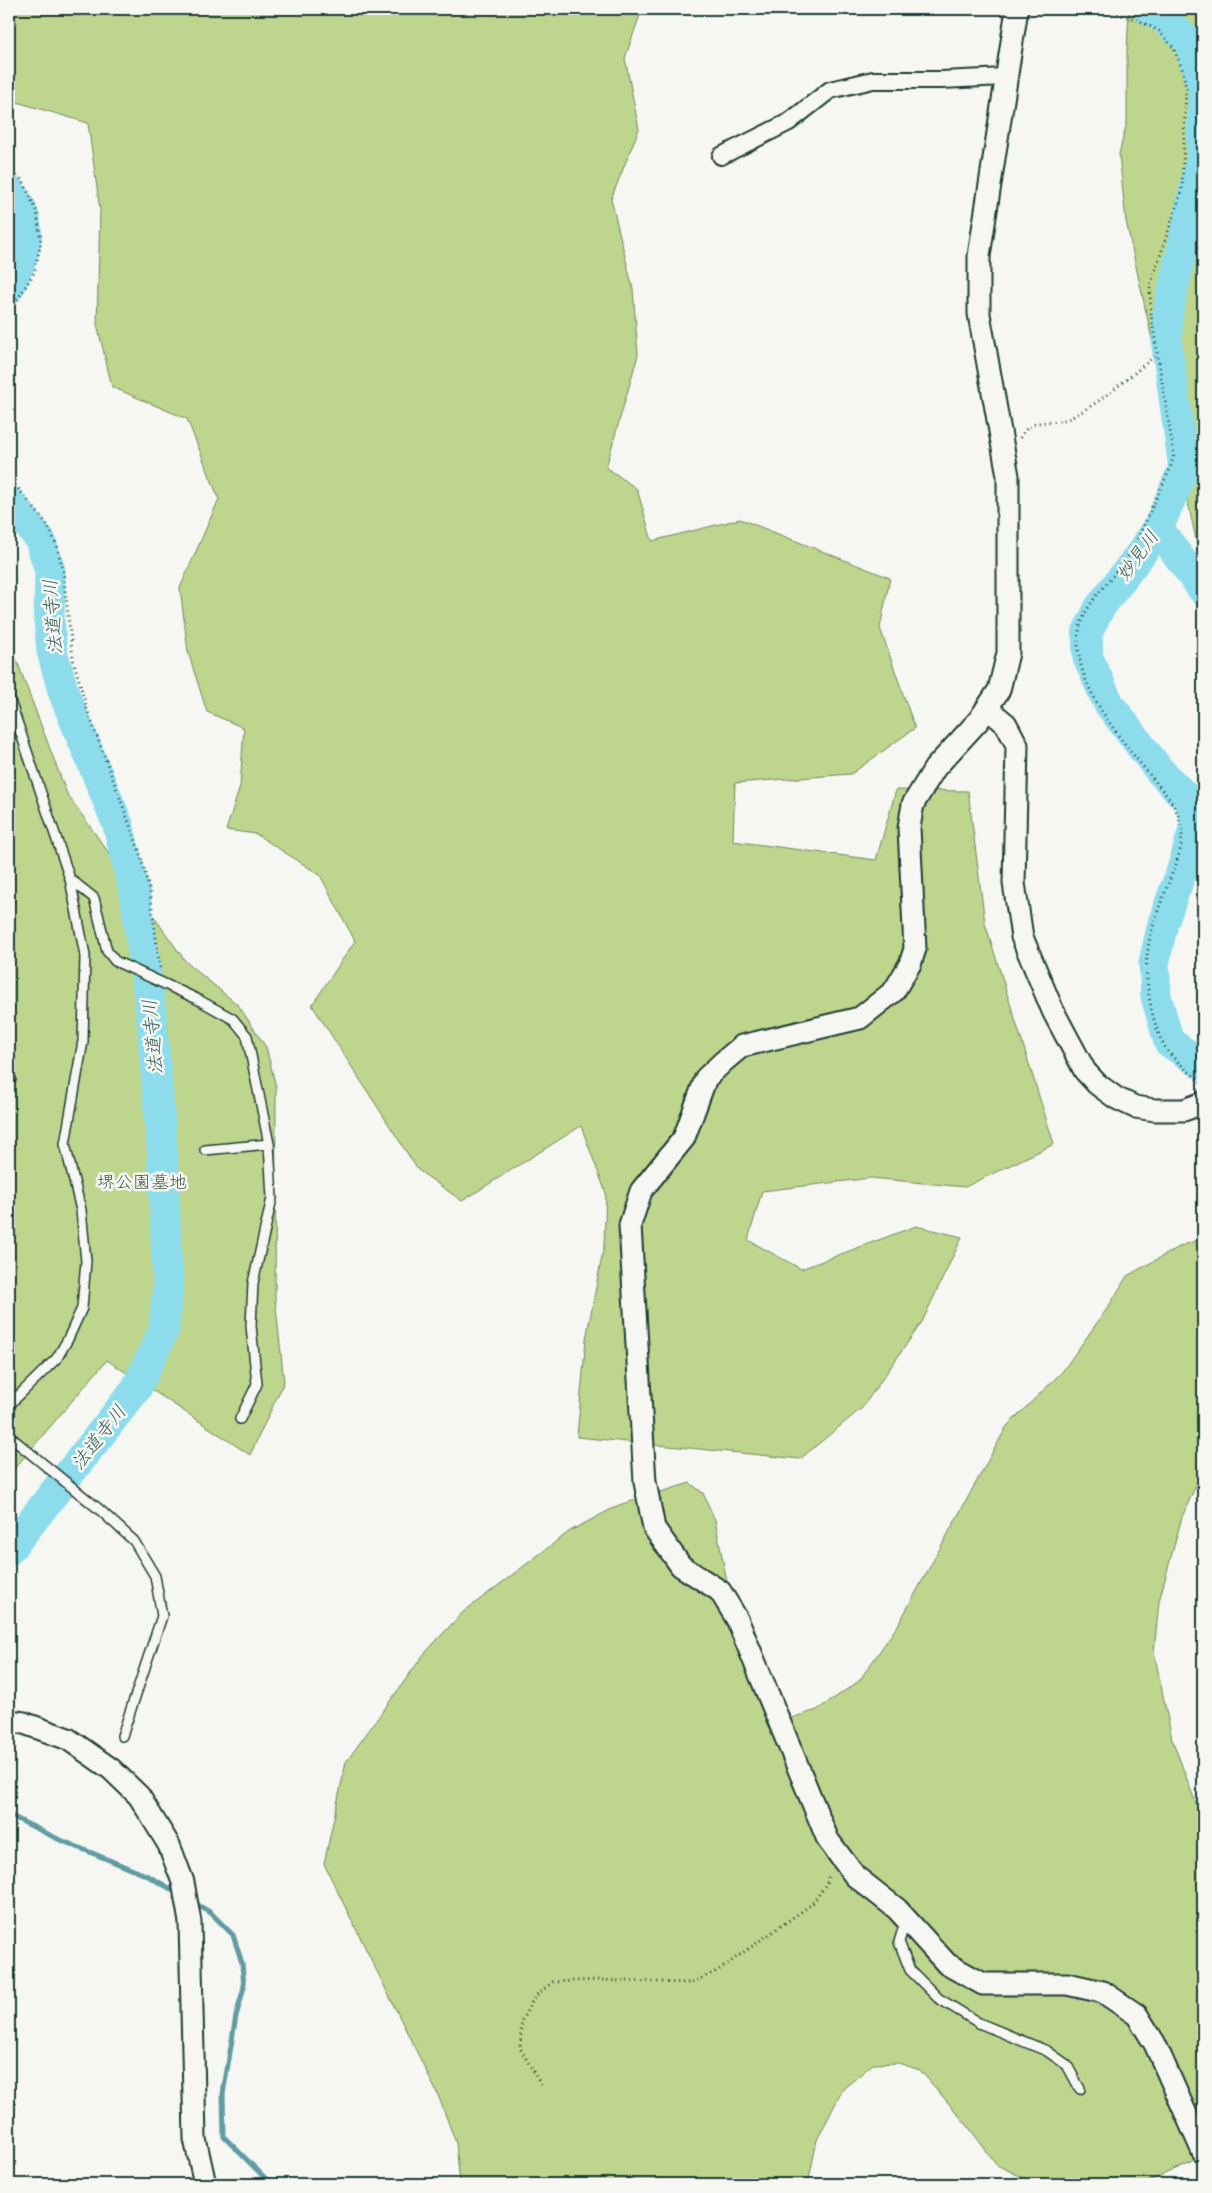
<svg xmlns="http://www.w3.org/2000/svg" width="1212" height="2193" viewBox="0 0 1212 2193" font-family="'Gochi Hand','Klee One',sans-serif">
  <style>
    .green { fill: #bdd58c; stroke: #6e8960 }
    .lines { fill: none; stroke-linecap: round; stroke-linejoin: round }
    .stream { stroke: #619ca2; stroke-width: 5 }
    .river { stroke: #8ddceb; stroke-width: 31 }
    .service-casing { stroke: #1f3d34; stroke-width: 12 }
    .minor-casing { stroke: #1f3d34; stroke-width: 20 }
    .tertiary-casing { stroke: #1f3d34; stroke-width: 25 }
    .path { stroke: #1f3d34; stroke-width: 3; stroke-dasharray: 1 4; stroke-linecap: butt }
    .service { stroke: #f6f6f2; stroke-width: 9 }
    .minor { stroke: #f6f6f2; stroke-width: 16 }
    .tertiary { stroke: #f6f6f2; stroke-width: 21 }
    .labels { text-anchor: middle; stroke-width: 5; stroke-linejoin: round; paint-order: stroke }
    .park-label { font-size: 18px; fill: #3f5b46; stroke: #f6f6f2 }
    .water-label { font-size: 19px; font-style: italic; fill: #355d59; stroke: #f6f6f2 }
  </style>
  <rect width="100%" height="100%" fill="#f6f6f2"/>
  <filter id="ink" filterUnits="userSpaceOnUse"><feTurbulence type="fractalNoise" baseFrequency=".02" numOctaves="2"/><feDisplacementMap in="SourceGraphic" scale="10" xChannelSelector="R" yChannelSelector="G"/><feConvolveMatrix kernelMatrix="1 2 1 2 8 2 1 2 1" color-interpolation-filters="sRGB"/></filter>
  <g filter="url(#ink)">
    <g class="green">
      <polygon points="9,9 642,9 625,58 639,129 611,199 633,289 638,355 606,467 637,489 652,541 740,519 890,578 880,628 915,728 851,774 735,783 733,841 876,860 896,790 968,791 985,923 1054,1144 965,1187 871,1178 762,1191 748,1240 801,1269 916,1226 962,1237 922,1322 862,1408 800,1459 577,1437 586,1339 604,1246 606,1193 581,1126 462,1201 418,1170 312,1005 355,941 320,875 256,834 226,830 240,787 244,728 207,712 188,652 180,588 219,499 187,419 112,387 97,324 100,210 88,123 10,100"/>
      <polygon points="1129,9 1203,9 1203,551 1197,544 1126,221 1119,154 1127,122 1127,51"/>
      <polygon points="9,640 67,794 186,962 238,1005 266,1047 276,1087 275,1298 284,1382 250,1455 107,1360 9,1475"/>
      <polygon points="1203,1238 1203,1469 1182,1517 1159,1601 1154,1652 1172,1739 1198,1809 1203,1832 1203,2149 1191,2162 1142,2184 1036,2184 997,2165 967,2125 920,2070 898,2063 873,2064 843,2089 817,2140 808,2184 460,2184 456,2143 438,2095 324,1864 346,1762 424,1654 462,1613 570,1531 619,1505 690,1483 703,1493 715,1520 731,1603 774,1710 791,1718 817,1710 859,1681 898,1625 1007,1426 1062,1372 1109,1306 1127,1276 1181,1246"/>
    </g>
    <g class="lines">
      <g class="stream">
        <polyline points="9,1815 58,1839 148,1876 180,1894"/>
        <polyline points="193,1902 211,1913 233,1935 242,1963 244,1987 236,2016 223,2094 224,2137 271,2184"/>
      </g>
      <g class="river">
        <polyline points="1148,9 1161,16 1189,42 1203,89 1202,153 1167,317 1167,346 1184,468 1158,528 1142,552 1100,607 1087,633 1088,658 1109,704 1159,770 1189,801 1196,822 1183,867 1163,923 1154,963 1156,996 1169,1042 1203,1065"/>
        <path d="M 9,190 C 38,226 26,250 9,288"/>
        <polyline points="9,501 40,539 50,571 49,620 52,651 64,694 118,825 135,895 151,1012 162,1147 168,1287 164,1329 136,1389 9,1550"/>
        <polyline points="1158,528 1203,590"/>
      </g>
      <defs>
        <g id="service">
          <polyline points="9,698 70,879 85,955 83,1041 65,1144 81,1210 86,1261 82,1308 68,1339 57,1358 9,1405"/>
          <polyline points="70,879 94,898 107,951 115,961 197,999 233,1019 247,1036 269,1144 272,1198 253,1283 251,1326 257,1384 240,1419"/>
          <polyline points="9,1079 11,1079"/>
          <polyline points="205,1150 269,1144"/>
          <polyline points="9,1436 100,1510 134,1541 155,1576 162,1616 122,1736"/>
          <polyline points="906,1919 899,1942 910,1970 938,1998 979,2023 1047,2051 1067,2065 1080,2089"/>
        </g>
        <polyline id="minor" points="721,156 789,122 830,90 873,80 941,80 1006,77"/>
        <g id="tertiary">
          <polyline points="1017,9 979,256 979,314 1008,476 1008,653 999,690 979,720 935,768 913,804 909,828 915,949 910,964 894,991 860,1018 742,1046 724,1061 706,1078 684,1138 641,1191 630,1225 645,1482 654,1528 681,1566 720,1591 737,1619 828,1840 855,1876 897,1909 947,1964 983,1984 1067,1984 1103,1992 1137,2015 1155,2044 1203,2152"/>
          <polyline points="987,708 1006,724 1017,745 1014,883 1022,937 1053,1011 1085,1071 1097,1084 1116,1098 1135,1107 1155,1110 1184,1110 1203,1103"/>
          <polyline points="9,1721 24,1723 68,1739 111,1769 139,1796 169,1845 183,1882 190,1922 195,2139 205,2184"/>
        </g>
      </defs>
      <use href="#service" class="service-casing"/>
      <use href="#minor" class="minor-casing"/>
      <use href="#tertiary" class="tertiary-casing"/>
      <g class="path">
        <path d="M 1103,9 L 1140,21 L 1159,31 L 1173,47 L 1183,71 L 1186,89 L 1182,190 L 1150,286 L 1151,315 L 1174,455 L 1170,469 C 1157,495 1146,522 1133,548 C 1117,578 1078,604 1078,641 C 1077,688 1121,740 1150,775 C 1162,790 1178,806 1181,826 C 1185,847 1174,868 1167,887 C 1159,908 1151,927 1148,949 C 1143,975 1152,1034 1170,1054 C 1180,1065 1193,1074 1203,1085"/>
        <polyline points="9,169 23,181 37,212 41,243 34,273 9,313"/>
        <path d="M 1020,438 C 1031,415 1052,426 1070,418 C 1099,404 1132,375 1157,354"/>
        <polyline points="9,477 46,523 57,545 63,571 73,659 87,709 139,850 150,892 160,968"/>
        <polyline points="541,2085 520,2048 522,2020 535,1996 553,1982 597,1980 692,1983 717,1971 812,1904 827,1883 829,1874"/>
      </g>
      <use href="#service" class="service"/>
      <use href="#minor" class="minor"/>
      <use href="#tertiary" class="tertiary"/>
    </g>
  </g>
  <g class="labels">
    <g class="park-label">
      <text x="142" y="1188">堺公園墓地</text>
    </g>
    <g class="water-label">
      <text transform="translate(1137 555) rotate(-54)" y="7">妙見川</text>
      <text transform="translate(52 617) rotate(-94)" y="7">法道寺川</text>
      <text transform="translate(152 1037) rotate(-95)" y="7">法道寺川</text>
      <text transform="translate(98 1437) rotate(-52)" y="7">法道寺川</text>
    </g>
  </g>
  <rect width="1212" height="2193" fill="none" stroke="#f6f6f2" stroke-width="30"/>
  <rect x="15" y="15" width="1182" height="2163" fill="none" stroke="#1f3d34" stroke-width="2" filter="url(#ink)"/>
</svg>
